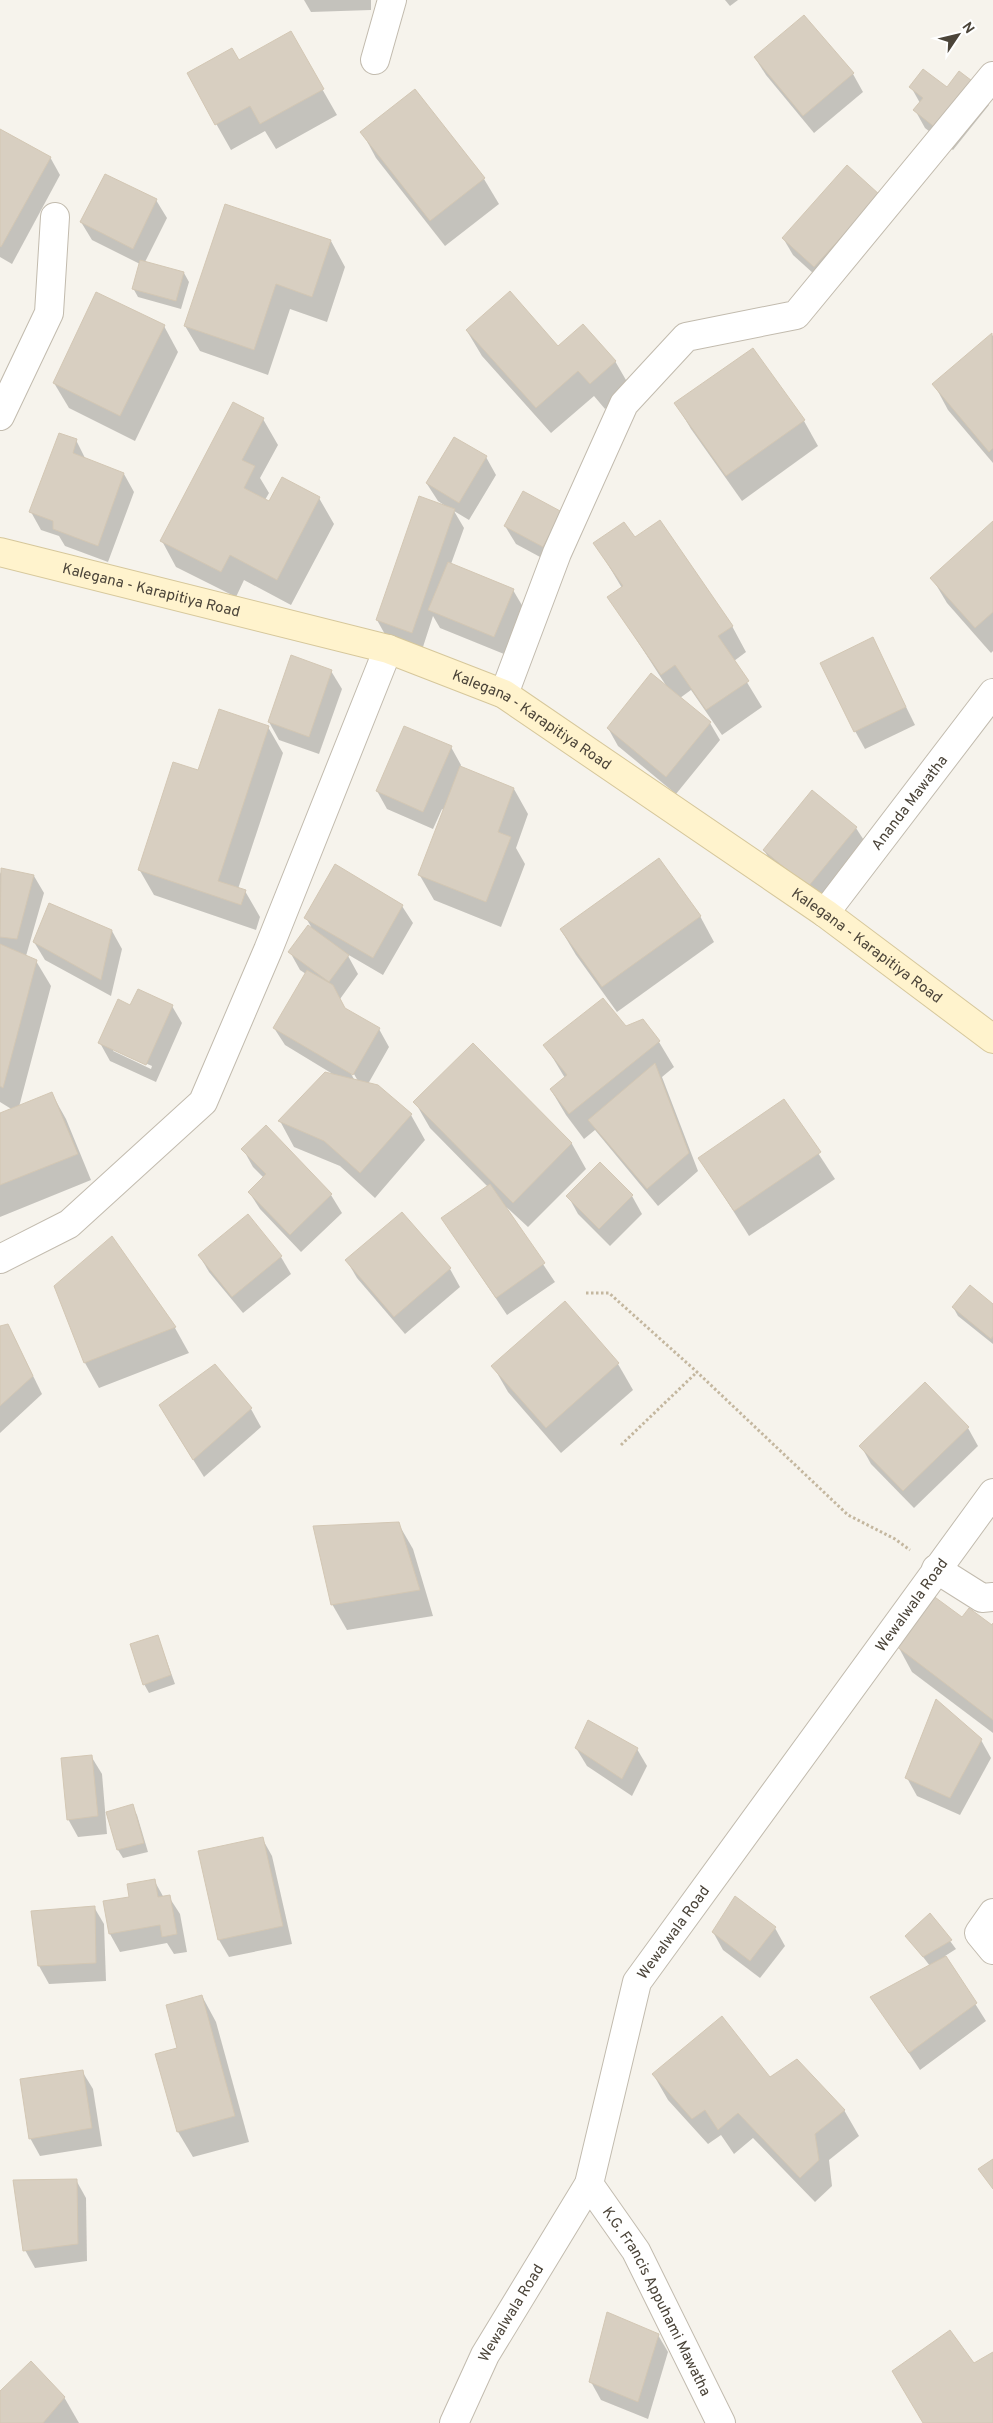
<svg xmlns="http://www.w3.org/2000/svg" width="993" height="2423" viewBox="0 0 993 2423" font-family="Overpass,sans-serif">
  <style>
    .shadow { fill: #0003; fill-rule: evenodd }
    .building { fill: #d8cfc1; stroke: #d3c7b4 }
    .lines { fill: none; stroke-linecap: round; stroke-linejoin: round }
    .street-casing { stroke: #c2bbae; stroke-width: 30 }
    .secondary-casing { stroke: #d6c79b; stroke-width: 30 }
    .path { stroke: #c4b79f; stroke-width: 3; stroke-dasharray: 2.5 2.5; stroke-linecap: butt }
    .street { stroke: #fff; stroke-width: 28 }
    .secondary { stroke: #fff3cd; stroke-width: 28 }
    .labels { text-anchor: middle; stroke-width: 4; stroke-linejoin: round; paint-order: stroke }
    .street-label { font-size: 15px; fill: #4b4439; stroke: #fff }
  </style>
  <rect width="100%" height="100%" fill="#f6f3ec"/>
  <g class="shadow">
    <polygon points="304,0 371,0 371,10 311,12"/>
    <polygon points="725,0 738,0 730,6"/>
    <polygon points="804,16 853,74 863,92 814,133 766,75 755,58"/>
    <polygon points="290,33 337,115 276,149 265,131 231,150 188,74 239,61"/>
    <polygon points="911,87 979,87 989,105 953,150 925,128 915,110 920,103"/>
    <polygon points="415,91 484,179 499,204 445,246 376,158 362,132"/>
    <polygon points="0,131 50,157 60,175 12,264 0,257"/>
    <polygon points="879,196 825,284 793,255 783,238"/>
    <polygon points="156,200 167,218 145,262 184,273 189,282 181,309 138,297 133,288 140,264 92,240 81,222"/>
    <polygon points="225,205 331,241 345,267 327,322 290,309 268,375 200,351 185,326"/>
    <polygon points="164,326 178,352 135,441 69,408 54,383"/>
    <polygon points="467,331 558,348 615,361 630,387 605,409 594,396 551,433 482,356"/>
    <polygon points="992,335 993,336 993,463 948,410 934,384"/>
    <polygon points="753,349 804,421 818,446 742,501 691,429 676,404"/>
    <polygon points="263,419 278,445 260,478 269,493 265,500 270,503 319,498 334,524 291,605 244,580 236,597 176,567 162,541"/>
    <polygon points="76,440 86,460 124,474 134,492 108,562 65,546 59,536 41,530 31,512"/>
    <polygon points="486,457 496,475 469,520 454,511 464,528 451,564 513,590 523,607 504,654 440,628 433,616 422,650 387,638 377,620 444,505 438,501 427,484"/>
    <polygon points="561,513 553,564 516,544 505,526"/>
    <polygon points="993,522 993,651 991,653 947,603 932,578"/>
    <polygon points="635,539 732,626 746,652 734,661 762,707 722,735 691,690 680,698 710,723 720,740 676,794 618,746 608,728 667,687 609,597 622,588 595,543"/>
    <polygon points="872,638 915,725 865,749 855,731"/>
    <polygon points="331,671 342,689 319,754 279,740 269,722"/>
    <polygon points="268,727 283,753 238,889 245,891 260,917 256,930 154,895 139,869 199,772"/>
    <polygon points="451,747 461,765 460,768 514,789 528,814 516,848 525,864 501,927 434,900 419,874 444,810 442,809 433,829 387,809 377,791"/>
    <polygon points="856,828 867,845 819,904 774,867 764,850"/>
    <polygon points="2,870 34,876 44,893 26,956 36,961 51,986 19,1107 52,1094 66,1119 91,1180 0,1217 0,1115 13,1110 0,1102 0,874"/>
    <path d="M 402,906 L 413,923 L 383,975 L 347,954 L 358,974 L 340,999 L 345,1010 L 379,1029 L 389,1047 L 368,1084 L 411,1115 L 425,1140 L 375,1198 L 340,1166 L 294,1147 L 280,1121 L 336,1076 L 285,1045 L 274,1028 L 306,974 L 300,970 L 290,952 L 313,930 L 306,918 ZM 351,1069 L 358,1081 L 355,1081 L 349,1070 Z"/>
    <polygon points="700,916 714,942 617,1012 576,955 561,930"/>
    <polygon points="112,931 122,949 111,996 45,960 34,942"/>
    <path d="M 131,1006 L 172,1006 L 182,1023 L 156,1082 L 110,1061 L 100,1043 ZM 113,1049 L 152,1066 L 151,1069 L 113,1051 Z"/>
    <polygon points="642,1020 659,1042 674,1067 662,1077 698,1171 658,1206 595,1130 584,1139 566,1115 551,1090 565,1078 545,1045 625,1028"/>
    <polygon points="473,1044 572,1144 586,1169 528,1227 502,1203 555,1282 507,1315 442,1218 488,1187 430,1128 415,1102"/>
    <polygon points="784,1101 835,1179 749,1236 700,1158"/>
    <polygon points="266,1127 331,1195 342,1213 301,1252 260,1209 249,1192 264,1178 253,1167 243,1149"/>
    <polygon points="568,1196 632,1196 642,1214 610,1246 578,1214"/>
    <polygon points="402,1213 450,1269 460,1287 405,1334 357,1278 347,1261"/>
    <polygon points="112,1238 175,1328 189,1353 99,1388 85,1363"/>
    <polygon points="199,1255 281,1257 291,1274 243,1313 209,1272"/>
    <polygon points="565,1303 618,1364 633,1390 561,1453 508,1392 493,1366"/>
    <polygon points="993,1305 993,1344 958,1316 953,1307"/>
    <polygon points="8,1325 42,1394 0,1433 0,1327"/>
    <polygon points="215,1365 251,1409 261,1427 204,1477 170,1423"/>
    <polygon points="968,1428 978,1446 914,1508 871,1464 861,1446"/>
    <polygon points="398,1523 413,1549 433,1616 347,1630 332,1604"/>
    <polygon points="962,1619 993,1625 993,1733 912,1672 898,1646"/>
    <polygon points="158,1637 175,1684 149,1693 144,1684"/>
    <polygon points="981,1740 991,1758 960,1815 917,1796 907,1778"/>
    <polygon points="576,1748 637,1749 647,1766 632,1796 587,1766"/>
    <polygon points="91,1756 102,1774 107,1834 78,1837 68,1819"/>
    <polygon points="132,1806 137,1815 148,1852 123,1858 118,1850 107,1813"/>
    <polygon points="262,1838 272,1856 292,1944 229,1957 219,1940"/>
    <polygon points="154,1880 164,1898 169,1897 180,1914 187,1952 174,1954 167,1943 120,1952 110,1934 104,1902 130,1898"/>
    <polygon points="736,1897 775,1928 785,1946 760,1978 723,1950 713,1932"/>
    <polygon points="94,1907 104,1924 106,1981 49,1984 39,1966 32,1912"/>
    <polygon points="930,1914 956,1949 945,1956 986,2021 920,2070 872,1997 930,1966 907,1936"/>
    <polygon points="202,1996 216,2022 249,2142 193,2157 178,2132 179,2049"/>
    <polygon points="82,2071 93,2089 102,2146 40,2156 30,2138"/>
    <polygon points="653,2074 770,2079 844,2110 859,2136 829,2160 832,2186 815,2202 753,2138 734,2154 721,2135 708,2144 668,2100"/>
    <polygon points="76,2180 86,2198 87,2261 35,2268 25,2250"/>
    <polygon points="658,2335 668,2352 648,2419 601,2400 591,2382"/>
    <polygon points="0,2393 64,2397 79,2423 0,2423"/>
  </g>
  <g class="building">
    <polygon points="804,15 854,73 803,116 754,57"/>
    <polygon points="291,31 324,89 260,124 250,106 215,125 187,73 232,48 239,60"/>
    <polygon points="923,69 947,87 959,71 980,87 942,133 913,110 923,98 909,87"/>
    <polygon points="415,89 485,178 430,221 360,132"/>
    <polygon points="0,129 51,157 1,247 0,246"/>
    <polygon points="847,165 880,195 814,267 782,238"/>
    <polygon points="105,174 157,199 133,249 80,222"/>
    <polygon points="225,204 331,240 312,297 276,284 254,350 184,326"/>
    <polygon points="140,260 184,272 176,301 132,289"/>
    <polygon points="510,291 558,346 583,324 616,361 590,384 578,371 536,408 466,330"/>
    <polygon points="96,292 165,325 120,416 53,383"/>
    <polygon points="992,333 993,448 989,452 932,384"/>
    <polygon points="753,348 805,420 726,476 674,403"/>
    <polygon points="233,402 264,418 242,460 255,466 244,488 269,501 282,477 320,497 277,580 230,555 221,572 160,541"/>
    <polygon points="59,433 77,439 73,453 124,473 98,546 53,529 53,521 29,512"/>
    <polygon points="454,437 487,456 459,503 426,483"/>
    <polygon points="523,491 562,512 543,547 504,526"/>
    <polygon points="419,496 455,509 412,633 376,620"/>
    <polygon points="660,520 733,626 718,636 749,681 706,710 675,665 661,675 607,597 623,586 593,543 624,522 635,537"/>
    <polygon points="993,521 993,612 975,628 930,578"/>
    <polygon points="448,562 514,589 494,637 428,610"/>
    <polygon points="873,637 906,707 854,732 820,663"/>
    <polygon points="291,655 332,670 309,737 268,722"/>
    <polygon points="651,673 711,722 666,777 607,728"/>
    <polygon points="219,709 269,726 218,881 246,890 241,905 138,870 173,762 198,770"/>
    <polygon points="404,726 452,746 423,812 376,791"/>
    <polygon points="460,766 514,788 498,832 511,837 486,902 418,875"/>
    <polygon points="812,790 857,827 808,887 763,850"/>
    <polygon points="659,858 701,916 602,987 560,929"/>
    <polygon points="335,864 403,905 373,958 304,918"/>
    <polygon points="1,868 34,875 17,939 0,937"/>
    <polygon points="49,903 112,930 101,980 33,942"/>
    <polygon points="308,925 349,955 329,982 288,952"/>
    <polygon points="0,944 37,960 3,1088 0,1086"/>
    <polygon points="307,970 333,985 345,1008 380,1028 353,1075 273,1028"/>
    <polygon points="138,989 173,1005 146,1065 98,1043 118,999 130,1005"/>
    <polygon points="603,998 626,1026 643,1019 660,1041 569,1114 550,1089 567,1075 543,1045"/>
    <polygon points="473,1043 572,1143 513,1203 413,1102"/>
    <polygon points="655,1063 689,1153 647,1189 588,1120"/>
    <polygon points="325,1072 378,1085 412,1114 360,1173 324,1141 278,1121"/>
    <polygon points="52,1092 78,1154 0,1185 0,1113"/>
    <polygon points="784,1099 821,1152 734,1211 698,1158"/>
    <polygon points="266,1125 332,1194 290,1235 248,1192 266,1174 241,1149"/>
    <polygon points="600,1162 633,1195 599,1229 566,1196"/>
    <polygon points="490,1184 545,1263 496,1298 441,1218"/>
    <polygon points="402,1212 451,1268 394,1317 345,1260"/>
    <polygon points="248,1214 282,1256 232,1297 198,1255"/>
    <polygon points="112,1236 176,1327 84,1363 54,1286"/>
    <polygon points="970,1285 993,1304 993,1336 991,1339 952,1307"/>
    <polygon points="565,1301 619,1363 546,1428 491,1366"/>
    <polygon points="8,1324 33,1376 0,1406 0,1326"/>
    <polygon points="215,1364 252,1408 193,1460 159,1405"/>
    <polygon points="925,1382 969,1427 903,1491 859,1446"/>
    <polygon points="399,1522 420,1590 331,1605 313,1526"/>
    <polygon points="932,1595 962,1617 969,1608 992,1625 993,1623 993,1720 896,1646"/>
    <polygon points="158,1635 171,1675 143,1685 130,1644"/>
    <polygon points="936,1699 982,1739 950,1798 905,1778"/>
    <polygon points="588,1720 638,1748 622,1779 575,1748"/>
    <polygon points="92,1755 98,1816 67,1820 61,1758"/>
    <polygon points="133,1804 144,1843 117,1850 106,1812"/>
    <polygon points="263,1837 283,1926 218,1940 198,1851"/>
    <polygon points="155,1879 158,1897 170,1895 177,1934 162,1937 160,1925 109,1934 103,1901 129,1897 127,1884"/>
    <polygon points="735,1896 776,1927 750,1961 712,1932"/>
    <polygon points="95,1906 96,1963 38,1966 31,1911"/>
    <polygon points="930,1913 952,1940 923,1957 905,1936"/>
    <polygon points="946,1956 977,2003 909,2053 870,1997"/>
    <polygon points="202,1995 235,2116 177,2132 155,2054 177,2048 166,2005"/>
    <polygon points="722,2016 770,2077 797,2059 845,2110 815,2134 819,2160 800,2178 738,2113 718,2130 705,2110 692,2119 652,2074"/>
    <polygon points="83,2070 92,2128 29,2139 20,2079"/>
    <polygon points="993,2159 993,2189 978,2169"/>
    <polygon points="77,2179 78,2244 23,2251 13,2180"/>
    <polygon points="607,2312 659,2334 638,2402 589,2382"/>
    <polygon points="950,2330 974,2363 993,2352 993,2423 923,2423 892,2371"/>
    <polygon points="31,2361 65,2397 43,2423 0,2423 0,2391"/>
  </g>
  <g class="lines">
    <defs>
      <g id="street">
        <polyline points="375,60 392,0"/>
        <polyline points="0,416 49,313 55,217"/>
        <polyline points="504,694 557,553 624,404 686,337 796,315 993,76"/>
        <path id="s1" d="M 825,913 L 993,693"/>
        <polyline points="0,1259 69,1224 203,1102 268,950 388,649"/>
        <polyline points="936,1569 982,1598 993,1597"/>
        <polyline points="993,1913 979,1933 993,1950"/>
        <path id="s2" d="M 589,2184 L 636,2251 L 721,2423"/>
        <path id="s3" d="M 454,2423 L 485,2355 L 589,2184 L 637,1982 L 993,1493"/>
      </g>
      <g id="secondary">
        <path id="s4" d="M 0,552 L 388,649 L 504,694 L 825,913 L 993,1039"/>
      </g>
    </defs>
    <use href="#street" class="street-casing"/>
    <use href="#secondary" class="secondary-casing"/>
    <g class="path">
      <polyline points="586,1293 609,1293 697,1372 848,1515 895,1539 910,1550"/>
      <polyline points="621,1445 697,1372"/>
    </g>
    <use href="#street" class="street"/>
    <use href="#secondary" class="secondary"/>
  </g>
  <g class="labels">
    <g class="street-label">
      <text dy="5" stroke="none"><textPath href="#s4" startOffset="156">Kalegana - Karapitiya Road</textPath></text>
      <text dy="5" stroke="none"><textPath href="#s4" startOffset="561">Kalegana - Karapitiya Road</textPath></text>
      <text dy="5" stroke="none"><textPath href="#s1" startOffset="139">Ananda Mawatha</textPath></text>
      <text dy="5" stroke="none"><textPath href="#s4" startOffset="966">Kalegana - Karapitiya Road</textPath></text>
      <text dy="5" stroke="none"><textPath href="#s3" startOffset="949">Wewalwala Road</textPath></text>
      <text dy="5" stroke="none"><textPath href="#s3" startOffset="544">Wewalwala Road</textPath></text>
      <text dy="5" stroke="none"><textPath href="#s2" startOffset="136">K.G. Francis Appuhami Mawatha</textPath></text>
      <text dy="5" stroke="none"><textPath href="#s3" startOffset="124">Wewalwala Road</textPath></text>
    </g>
  </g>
  <g transform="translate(958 35) rotate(55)" stroke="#ffffff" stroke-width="4" paint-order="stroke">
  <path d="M0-4L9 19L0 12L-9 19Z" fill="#4b4439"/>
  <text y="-8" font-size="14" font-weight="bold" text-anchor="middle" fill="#4b4439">N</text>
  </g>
</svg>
